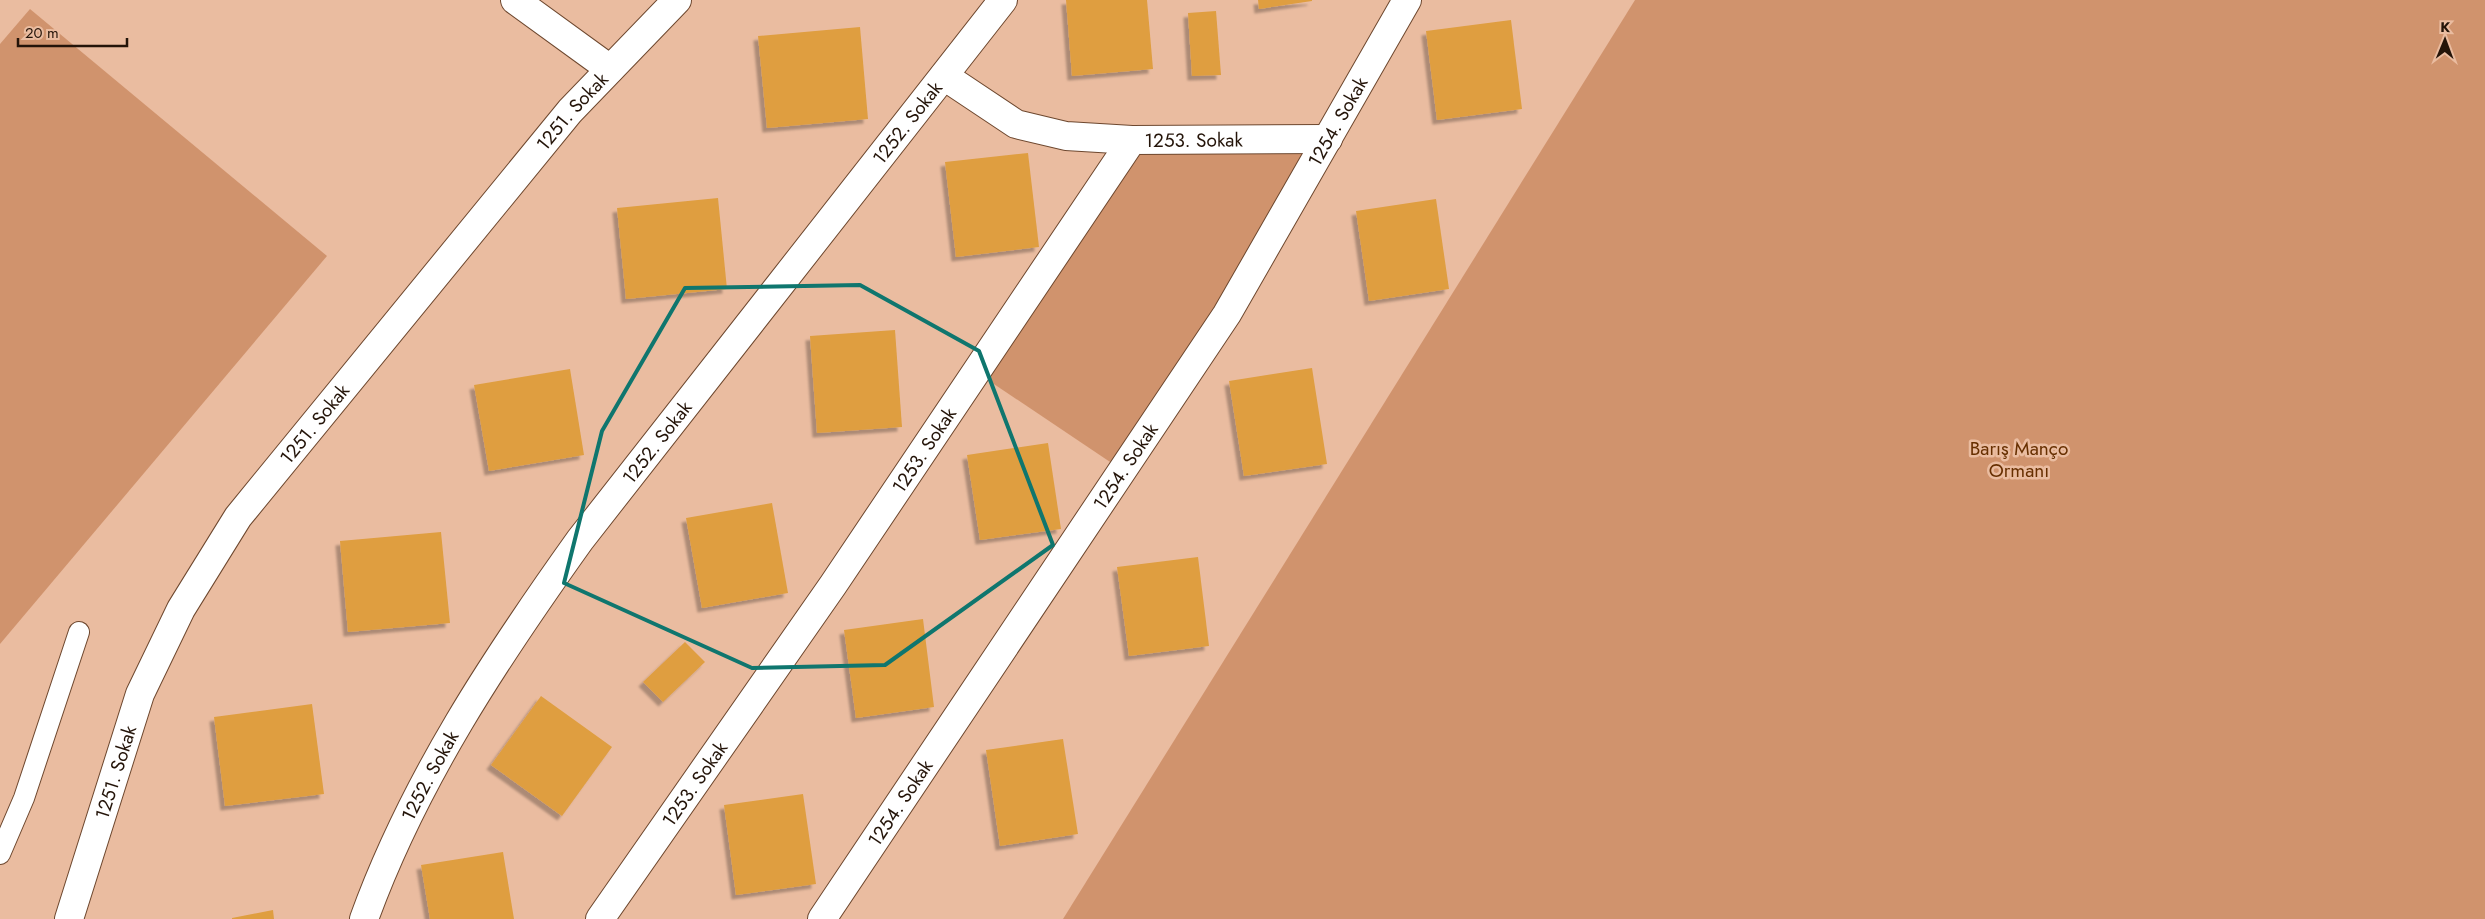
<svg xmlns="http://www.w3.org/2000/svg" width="2485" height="919" viewBox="0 0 2485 919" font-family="Jost,sans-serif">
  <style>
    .green { fill: #d0936d }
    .building { fill: #df9e41; filter: url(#shadow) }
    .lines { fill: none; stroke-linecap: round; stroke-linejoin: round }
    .lane-casing { stroke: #6d472e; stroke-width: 22 }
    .street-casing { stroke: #6d472e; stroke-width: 30 }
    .lane { stroke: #fff; stroke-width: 20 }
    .street { stroke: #fff; stroke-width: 28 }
    .marked { fill: none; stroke: #0f766e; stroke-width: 4; stroke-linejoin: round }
    .labels { text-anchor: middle; stroke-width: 5; stroke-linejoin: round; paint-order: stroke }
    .street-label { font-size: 19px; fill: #241409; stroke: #eabca0 }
    .park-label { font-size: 19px; fill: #672f00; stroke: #eabca0 }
  </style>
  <defs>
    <filter id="shadow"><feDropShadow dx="-4.5" dy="4.5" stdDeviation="1" flood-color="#0004"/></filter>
  </defs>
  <rect width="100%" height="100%" fill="#eabca0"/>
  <g class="green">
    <polygon points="1635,0 2485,0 2485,919 1063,919"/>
    <polygon points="30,9 327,256 0,644 0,44"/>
    <polygon points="1328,139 1122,470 976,372 1132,140"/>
  </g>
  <g class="building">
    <polygon points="1066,0 1147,0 1153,69 1072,76"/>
    <polygon points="1258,0 1312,0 1312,1 1259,9"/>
    <polygon points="1216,11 1221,75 1192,76 1188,13"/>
    <polygon points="1511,20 1522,109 1437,120 1426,31"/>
    <polygon points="860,27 868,119 767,128 758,36"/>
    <polygon points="1028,153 1039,247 956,257 945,162"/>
    <polygon points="718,198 727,289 626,299 617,208"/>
    <polygon points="1436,199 1449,289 1369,301 1356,211"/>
    <polygon points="895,330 902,427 817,433 810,336"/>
    <polygon points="1312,368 1327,464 1244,476 1229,381"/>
    <polygon points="570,369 584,455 489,471 474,385"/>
    <polygon points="1048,443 1061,529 980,540 967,455"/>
    <polygon points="772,503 788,593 702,608 686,518"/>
    <polygon points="441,532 450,623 348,632 340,541"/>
    <polygon points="1198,557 1209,646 1129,656 1117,567"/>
    <polygon points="923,619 934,707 856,718 844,630"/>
    <polygon points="685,642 705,662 663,702 643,682"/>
    <polygon points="541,696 612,747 562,816 491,765"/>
    <polygon points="312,704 324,794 225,806 214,717"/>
    <polygon points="1063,739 1078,834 1000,846 986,750"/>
    <polygon points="803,794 816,884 736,895 724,805"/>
    <polygon points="503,852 514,919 430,919 421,865"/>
    <polygon points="273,910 274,919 232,919 232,918"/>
  </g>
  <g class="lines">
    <defs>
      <polyline id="lane" points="0,854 24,798 79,632"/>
      <g id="street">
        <polyline points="515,0 610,69"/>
        <polyline points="944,76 1016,124 1066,136 1132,140"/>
        <path id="s1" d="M 69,919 L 140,694 L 181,609 L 238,517 L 570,111 L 677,0"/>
        <path id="s2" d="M 364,919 C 414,781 495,659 580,540 L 1003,0"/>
        <path id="s3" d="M 600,919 L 833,585 L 1132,140 L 1328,139"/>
        <path id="s4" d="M 822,919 L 1227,314 L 1407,0"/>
      </g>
    </defs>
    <use href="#lane" class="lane-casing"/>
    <use href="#street" class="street-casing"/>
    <use href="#lane" class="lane"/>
    <use href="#street" class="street"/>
  </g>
  <path class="marked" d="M 860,285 L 979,351 L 1053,545 L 885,665 L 752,668 L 564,583 L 602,431 L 685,288 Z"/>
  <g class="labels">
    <g class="street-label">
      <text dy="7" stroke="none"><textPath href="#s1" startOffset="964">1251. Sokak</textPath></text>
      <text dy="7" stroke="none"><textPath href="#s4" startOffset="950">1254. Sokak</textPath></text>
      <text dy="7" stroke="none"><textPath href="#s2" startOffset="968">1252. Sokak</textPath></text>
      <text dy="7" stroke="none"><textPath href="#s3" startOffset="1005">1253. Sokak</textPath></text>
      <text dy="7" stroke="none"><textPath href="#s1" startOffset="559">1251. Sokak</textPath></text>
      <text dy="7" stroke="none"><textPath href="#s2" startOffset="562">1252. Sokak</textPath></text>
      <text dy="7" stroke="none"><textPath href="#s3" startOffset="570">1253. Sokak</textPath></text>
      <text dy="7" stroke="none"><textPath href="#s4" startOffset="545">1254. Sokak</textPath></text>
      <text dy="7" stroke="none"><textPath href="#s1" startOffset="154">1251. Sokak</textPath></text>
      <text dy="7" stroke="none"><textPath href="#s2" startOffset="158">1252. Sokak</textPath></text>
      <text dy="7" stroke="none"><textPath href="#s3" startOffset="165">1253. Sokak</textPath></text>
      <text dy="7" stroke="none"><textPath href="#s4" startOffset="140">1254. Sokak</textPath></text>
    </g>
    <g class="park-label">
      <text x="2019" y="455">Barış Manço<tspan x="2019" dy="22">Ormanı</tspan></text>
    </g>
  </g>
  <g transform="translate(2445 40) rotate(1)" stroke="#eabca0" stroke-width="4" paint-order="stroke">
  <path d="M0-4L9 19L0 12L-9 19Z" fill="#241409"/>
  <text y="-8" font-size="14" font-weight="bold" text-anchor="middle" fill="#241409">K</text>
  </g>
  <path d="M18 38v8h109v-8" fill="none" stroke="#241409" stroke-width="2.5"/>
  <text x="25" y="38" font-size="15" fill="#241409" stroke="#eabca0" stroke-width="4" paint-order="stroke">20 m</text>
</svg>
